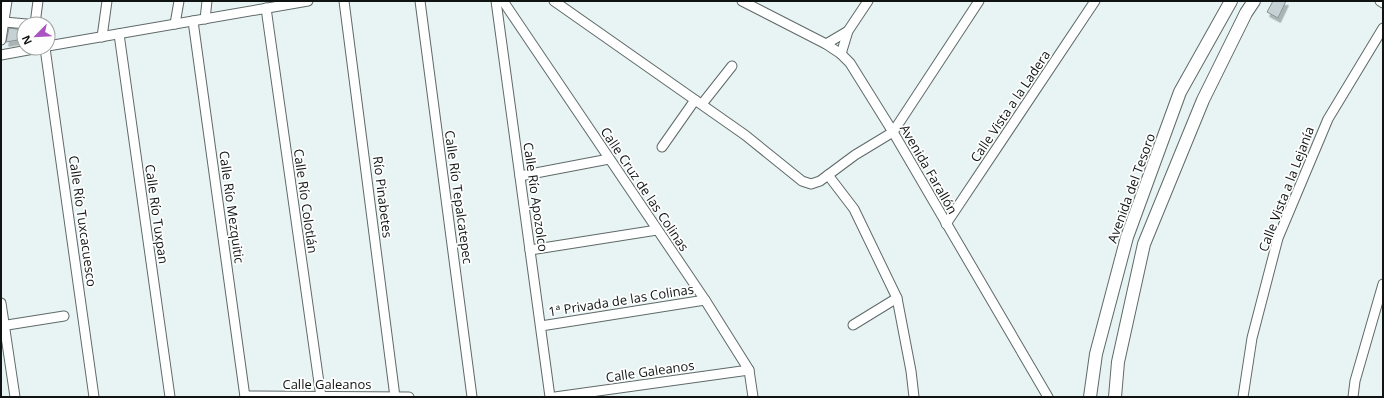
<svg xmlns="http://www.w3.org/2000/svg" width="1384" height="398" viewBox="0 0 1384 398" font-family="'Open Sans',sans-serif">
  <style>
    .building { fill: #c5d1d4; stroke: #838f91; filter: url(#shadow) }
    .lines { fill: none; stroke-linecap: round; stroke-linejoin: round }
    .street-casing { stroke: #5f6a68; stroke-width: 11 }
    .secondary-casing { stroke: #5f6a68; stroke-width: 14 }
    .street { stroke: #fff; stroke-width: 9 }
    .secondary { stroke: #fff; stroke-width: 12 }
    .labels { text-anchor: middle; stroke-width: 3.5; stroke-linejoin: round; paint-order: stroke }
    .street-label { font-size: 13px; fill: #0f1413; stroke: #fefefe }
  </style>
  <defs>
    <filter id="shadow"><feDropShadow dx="2.5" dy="4.5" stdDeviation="0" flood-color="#0004"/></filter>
  </defs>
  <rect width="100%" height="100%" fill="#e7f4f3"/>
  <g class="building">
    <polygon points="1273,1 1286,1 1278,18 1267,12"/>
    <polygon points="9,28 24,30 24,39 6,42"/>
  </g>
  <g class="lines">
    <defs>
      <g id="street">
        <polyline points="344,1 395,397"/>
        <polyline points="420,1 472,397"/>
        <polyline points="496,1 550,397"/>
        <polyline points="503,1 705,300 749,370 753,397"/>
        <polyline points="554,1 745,135 802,181 811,184 820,181 855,155 893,132 979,1"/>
        <polyline points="742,1 826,44 841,54 850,63 893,132 1048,397"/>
        <polyline points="1380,1 1383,3"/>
        <polyline points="266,8 321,397"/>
        <polyline points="205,19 207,1"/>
        <polyline points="193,21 245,397"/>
        <polyline points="4,22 27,24"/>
        <polyline points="35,24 38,1"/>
        <polyline points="175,24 179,1"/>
        <polyline points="119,34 170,397"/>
        <polyline points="102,37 107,1"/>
        <polyline points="1,40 7,1"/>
        <polyline points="826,44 848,31"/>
        <polyline points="48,46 308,1"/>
        <polyline points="45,48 94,397"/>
        <polyline points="841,54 848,31 868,1"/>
        <polyline points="1,55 39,48"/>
        <polyline points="702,104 732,66"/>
        <polyline points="662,147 695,100"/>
        <polyline points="828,175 854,209 897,298 911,371 914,397"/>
        <polyline points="520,176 609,159"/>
        <polyline points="946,224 1095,1"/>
        <polyline points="530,250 657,230"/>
        <polyline points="1,303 15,397"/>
        <polyline points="853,325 897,298"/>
        <polyline points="1,326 64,316"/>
        <polyline points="541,326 705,300"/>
        <polyline points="245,396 409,397"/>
        <polyline points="555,397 749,370"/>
        <polyline points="1243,397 1252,338 1278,238 1328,119 1383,28"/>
        <polyline points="1353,397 1355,381 1383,284"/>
      </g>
      <g id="secondary">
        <polyline points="1090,397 1096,354 1127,237 1180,92 1231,1"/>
        <polyline points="1115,397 1118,362 1144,244 1203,100 1246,13 1254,1"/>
      </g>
    </defs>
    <use href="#street" class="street-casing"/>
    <use href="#secondary" class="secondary-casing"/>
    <use href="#street" class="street"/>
    <use href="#secondary" class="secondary"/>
  </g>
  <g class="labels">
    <g class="street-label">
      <text transform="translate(1010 106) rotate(-56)" y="5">Calle Vista a la Ladera</text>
      <text transform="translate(929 169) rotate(60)" y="5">Avenida Farallón</text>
      <text transform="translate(1131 188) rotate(-70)" y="5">Avenida del Tesoro</text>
      <text transform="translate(645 189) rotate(56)" y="5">Calle Cruz de las Colinas</text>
      <text transform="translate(1286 189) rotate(-69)" y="5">Calle Vista a la Lejanía</text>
      <text transform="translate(383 197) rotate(83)" y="5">Río Pinabetes</text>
      <text transform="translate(459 197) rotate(82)" y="5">Calle Río Tepalcatepec</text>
      <text transform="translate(536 197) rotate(82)" y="5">Calle Río Apozolco</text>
      <text transform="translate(306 201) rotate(82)" y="5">Calle Río Colotlán</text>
      <text transform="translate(232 207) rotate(82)" y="5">Calle Río Mezquitic</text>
      <text transform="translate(157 214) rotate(82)" y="5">Calle Río Tuxpan</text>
      <text transform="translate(83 221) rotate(82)" y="5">Calle Río Tuxcacuesco</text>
      <text transform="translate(621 300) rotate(-9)" y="5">1ª Privada de las Colinas</text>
      <text transform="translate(650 371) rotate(-8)" y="5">Calle Galeanos</text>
      <text x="327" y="389">Calle Galeanos</text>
    </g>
  </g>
  <rect width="1384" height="398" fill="none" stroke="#0f1413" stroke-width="4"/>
  <g transform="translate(36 36) rotate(246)"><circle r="19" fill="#fefefe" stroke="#9ea0a0"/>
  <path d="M0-3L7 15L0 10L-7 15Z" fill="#a954c2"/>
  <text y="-6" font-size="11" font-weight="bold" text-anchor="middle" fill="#0f1413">N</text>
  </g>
</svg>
